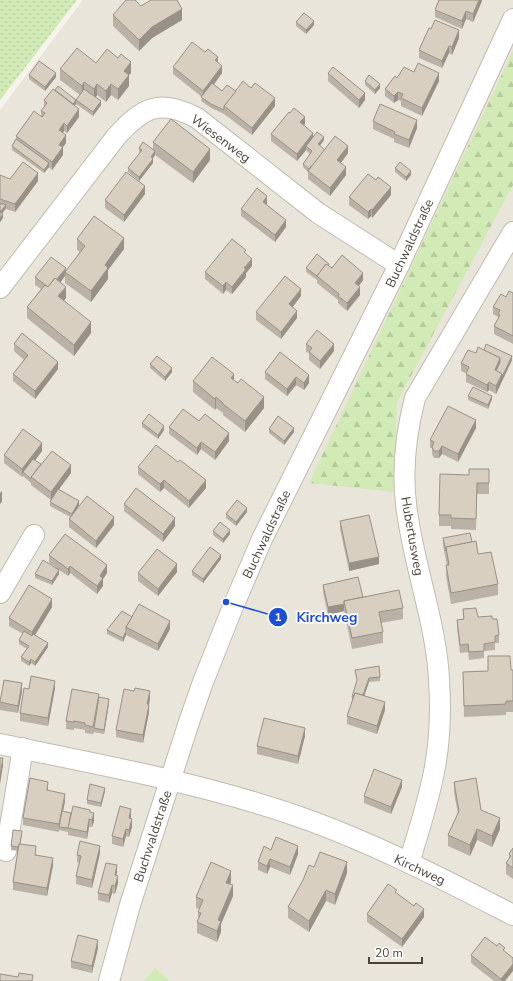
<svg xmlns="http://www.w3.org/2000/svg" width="513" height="981" viewBox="0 0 513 981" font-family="'Nunito Sans',sans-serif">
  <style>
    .residential { fill: #eae5da }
    .grass { fill: url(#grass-dots) }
    .forest { fill: url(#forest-firs) }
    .pitch { fill: #d2eab5 }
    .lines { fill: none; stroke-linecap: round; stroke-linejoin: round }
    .minor-casing { stroke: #c2bbae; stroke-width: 22 }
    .minor { stroke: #fff; stroke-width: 20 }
    .wall { fill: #bab2a6 }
    .shaded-wall { fill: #979187 }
    .building { fill: #d8cfc1; stroke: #979187 }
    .labels { text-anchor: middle; stroke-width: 3.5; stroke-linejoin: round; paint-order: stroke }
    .street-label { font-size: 13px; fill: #4b4439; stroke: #fff }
    .leader { fill: none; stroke: #1d4ed8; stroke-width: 1.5 }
    .callout-dot { fill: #1d4ed8; stroke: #fff; stroke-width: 1.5 }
    .mark-label { font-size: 12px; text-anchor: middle; font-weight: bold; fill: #fff }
    .callout-label { font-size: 14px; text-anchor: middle; font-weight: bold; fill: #1d4ed8; stroke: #fff; stroke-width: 3.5; stroke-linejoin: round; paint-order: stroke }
  </style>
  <defs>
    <pattern id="grass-dots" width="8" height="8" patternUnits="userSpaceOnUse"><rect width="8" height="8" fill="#d2eab5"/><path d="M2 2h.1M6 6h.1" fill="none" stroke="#b6ca9c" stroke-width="1.8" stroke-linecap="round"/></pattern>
    <pattern id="forest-firs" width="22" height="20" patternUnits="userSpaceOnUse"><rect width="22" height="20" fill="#d2eab5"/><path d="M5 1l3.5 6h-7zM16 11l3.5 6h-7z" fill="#b6ca9c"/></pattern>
  </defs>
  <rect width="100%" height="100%" fill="#f6f3ec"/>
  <polygon class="residential" points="83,0 513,0 513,981 0,981 0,110"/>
  <polygon class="grass" points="0,0 77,0 0,100"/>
  <polygon class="forest" points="513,51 513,185 397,402 394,492 309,483"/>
  <polygon class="pitch" points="155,968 170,981 144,981"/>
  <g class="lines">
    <defs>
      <g id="minor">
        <path d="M 0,288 L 116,137 C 143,107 160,98 197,118 L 318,213 L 399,265"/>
        <polyline points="0,593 34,535"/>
        <path d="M 0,744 C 95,764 192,781 285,812 C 364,838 439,877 513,915"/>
        <polyline points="6,851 23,748"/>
        <path d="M 409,863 C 418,833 428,803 434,772 C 440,742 441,709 439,679 C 436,624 416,572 408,518 C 401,479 405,437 415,398 L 513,232"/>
        <polyline points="109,981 130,905 189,722 203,682 232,609 262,539 399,265 513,19"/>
      </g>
    </defs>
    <use href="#minor" class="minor-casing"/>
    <use href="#minor" class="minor"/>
  </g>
  <g class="wall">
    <polygon points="482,0 473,22 466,19 462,29 435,17 435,10"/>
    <polygon points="141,6 182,20 152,38 139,51 113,26 113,15"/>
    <polygon points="296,22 314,25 306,34 296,26"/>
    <polygon points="459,38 452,55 449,53 442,68 419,58 419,50"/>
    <polygon points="218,62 222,73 214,85 222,91 236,91 275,106 252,135 224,114 211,108 201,101 202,97 173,74 173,67"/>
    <polygon points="96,63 131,73 129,75 129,86 118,100 111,95 106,102 97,95 96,97 101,105 93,116 76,104 75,106 79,117 67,133 64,131 63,132 66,143 63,147 63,155 52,170 49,167 44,173 12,150 12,146 16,139 16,136 41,116 41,111 44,107 44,100 55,90 76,100 80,95 60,80 60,69"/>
    <polygon points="414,72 439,81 422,116 401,106 401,101 398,100 394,103 385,96 385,89 397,78"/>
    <polygon points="328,73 365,100 359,108 328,81"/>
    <polygon points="29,75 56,77 45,91 29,79"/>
    <polygon points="365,81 380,88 375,94 365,85"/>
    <polygon points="373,121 417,128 409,148 394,142 394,139 373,129"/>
    <polygon points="305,124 304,125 313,137 324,140 320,146 325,150 348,153 341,163 346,175 330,196 308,179 308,172 303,167 303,164 310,154 306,150 297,161 271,141 271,134"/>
    <polygon points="153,142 210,160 193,183 155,155 153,158 153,163 139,181 128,172 128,168 140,153 139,152 139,148 153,149"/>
    <polygon points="395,168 411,175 406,181 395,172"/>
    <polygon points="0,175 10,179 38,181 15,212 6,209 2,213 3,218 0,222"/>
    <polygon points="145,194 124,222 105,208 105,200"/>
    <polygon points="391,195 372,218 371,216 368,219 349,205 349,197"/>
    <polygon points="266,204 286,227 275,242 241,216 241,209 267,204"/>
    <polygon points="77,239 124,249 108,270 108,279 91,302 65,283 65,276 60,283 66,298 64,300 91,333 74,356 27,318 27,307 41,289 35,285 35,277 66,271 80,252 77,250"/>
    <polygon points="246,254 252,266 246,273 246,277 232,294 226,290 223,294 205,279 205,272"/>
    <polygon points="329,266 332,268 363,280 359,286 360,295 347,311 338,303 338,300 317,283 317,280 306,272 306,268"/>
    <polygon points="513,293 513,344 494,334 494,326 498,319 498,317 493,314 493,307 506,297"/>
    <polygon points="301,296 292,307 297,318 281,339 256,320 256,312"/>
    <polygon points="14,344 58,369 35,399 13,381 13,374 24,360 14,351"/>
    <polygon points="306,344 334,351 320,369 309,360 309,353 306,352"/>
    <polygon points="484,350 512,360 496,394 489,390 487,392 466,382 466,373 461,371 461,363 476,353"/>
    <polygon points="150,364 172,372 165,381 150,368"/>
    <polygon points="265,372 309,375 309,383 304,390 296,385 287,396 265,379"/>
    <polygon points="234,380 264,408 245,432 223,415 223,413 216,408 215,410 193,392 193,381"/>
    <polygon points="468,396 492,399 488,409 468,400"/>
    <polygon points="199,421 229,441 215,460 201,449 197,455 169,434 169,427"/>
    <polygon points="142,423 164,430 158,439 142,427"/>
    <polygon points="476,428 458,462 442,454 439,458 434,458 432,454 432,448 430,448 430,440"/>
    <polygon points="269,429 294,432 284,445 269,433"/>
    <polygon points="42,451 35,460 41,464 71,473 59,489 79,505 76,510 114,525 96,548 69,527 69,519 70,517 50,506 50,502 55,494 51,500 31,485 31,483 23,476 22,477 4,463 4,455"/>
    <polygon points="178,462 206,488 189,508 164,488 160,492 138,474 138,467"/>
    <polygon points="489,469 489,494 477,494 476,530 451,529 451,526 439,526 439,515 469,475"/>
    <polygon points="124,504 175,526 163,542 124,511"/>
    <polygon points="247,512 236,526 226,518 226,514"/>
    <polygon points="340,521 379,564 349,571 340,529"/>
    <polygon points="213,531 230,534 223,543 213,535"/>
    <polygon points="443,538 472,542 478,554 498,584 498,595 451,604 446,576 446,565 447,565 443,546"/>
    <polygon points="49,555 107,573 103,579 103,586 97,594 70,573 68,576 59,570 59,574 52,585 35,578 35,574 56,567 49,563"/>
    <polygon points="221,559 203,583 192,575 192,571"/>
    <polygon points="177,572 158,596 138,581 138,573"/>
    <polygon points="323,585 363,597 403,608 403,619 381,623 383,632 383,643 352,649 344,611 328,615 323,592"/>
    <polygon points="52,607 35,635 48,647 35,666 31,663 29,666 21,661 21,657 27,649 19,644 19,640 23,634 9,626 9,618"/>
    <polygon points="463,609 478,617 492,619 499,635 499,643 495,643 495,650 484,651 484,658 469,660 468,652 460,653 457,628 457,620 463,619"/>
    <polygon points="132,617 170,629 158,651 126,635 123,642 107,634 107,630"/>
    <polygon points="488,656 511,670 513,670 513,712 506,712 506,715 464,717 463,672 488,671"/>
    <polygon points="355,670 380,677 380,681 369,682 364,696 385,710 377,734 347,724 347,716 352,701 352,697 357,681"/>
    <polygon points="55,688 48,726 20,721 20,713 29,689"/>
    <polygon points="22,691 18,713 0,710 0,702"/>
    <polygon points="99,697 109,703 104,734 94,732 93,734 85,733 85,730 74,728 74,730 66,729 66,721"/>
    <polygon points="150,699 149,705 149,712 143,743 116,737 116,730"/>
    <polygon points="305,736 298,764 257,754 257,746"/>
    <polygon points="454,782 481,810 500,829 492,847 477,840 470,856 448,846 448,835 458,814 454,793"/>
    <polygon points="402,787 391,814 364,803 364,796"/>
    <polygon points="48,789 48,791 65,801 63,811 71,813 90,813 94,821 92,827 89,827 87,839 68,835 68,832 59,830 59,829 59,832 23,825 23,818"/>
    <polygon points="105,791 101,807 87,804 87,800"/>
    <polygon points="131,817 131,819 132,827 129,837 126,836 123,847 112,844 112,836"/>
    <polygon points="22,835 20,844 53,865 47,896 13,890 13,882 18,851 11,850 11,846"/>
    <polygon points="513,848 513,879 506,874 506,863 509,859 509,854"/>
    <polygon points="271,850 298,854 290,875 270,867 267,874 258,870 258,862"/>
    <polygon points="100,853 92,888 76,884 76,876 79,863 77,862 77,855"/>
    <polygon points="314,867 347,873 335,905 326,901 309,932 288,918 288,907"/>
    <polygon points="117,873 116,875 118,883 115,894 112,893 109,903 98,900 98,893"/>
    <polygon points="231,882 230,884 233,896 221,924 221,932 217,942 197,933 197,922 198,919 198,912 200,909 196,908 196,897"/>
    <polygon points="397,894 414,906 424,917 402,947 367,922 367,914"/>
    <polygon points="98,948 92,973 71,968 71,961"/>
    <polygon points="505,952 505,981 494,981 471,963 471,955"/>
  </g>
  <g class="shaded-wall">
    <polygon points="479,0 482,0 482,1 473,22 473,14"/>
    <polygon points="182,9 182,20 152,38 139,51 139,40 152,27"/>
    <polygon points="466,11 466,19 462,29 462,21"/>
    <polygon points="314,21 314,25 306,34 306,30"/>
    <polygon points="459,30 459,38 452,55 452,47"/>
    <polygon points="449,46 449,53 442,68 442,61"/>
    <polygon points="218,57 218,64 215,60"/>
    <polygon points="131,62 131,73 129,75 129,86 118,100 118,89 124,71"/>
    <polygon points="222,66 222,73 203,98 203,91"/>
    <polygon points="56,73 56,77 45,91 45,87"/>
    <polygon points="439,73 439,81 422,116 422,108"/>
    <polygon points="84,82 84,93 82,97 82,86"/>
    <polygon points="97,84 97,95 94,100 94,89"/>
    <polygon points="111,84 111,95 106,102 106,91"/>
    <polygon points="380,84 380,88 375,94 375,90"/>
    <polygon points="398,92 398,100 394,103 394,96"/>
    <polygon points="365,93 365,100 359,108 359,100"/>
    <polygon points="275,98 275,106 252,135 252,128"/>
    <polygon points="76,100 76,104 71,110 71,106"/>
    <polygon points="101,101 101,105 93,116 93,112"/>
    <polygon points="79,109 79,117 67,133 67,126"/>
    <polygon points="305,117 305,124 300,130 300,122"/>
    <polygon points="417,120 417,128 409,148 409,140"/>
    <polygon points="64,123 64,131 59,137 59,130"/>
    <polygon points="313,133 313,141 306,146 306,150 297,161 297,154"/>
    <polygon points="66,135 66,143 59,152 59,145"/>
    <polygon points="324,137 324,140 318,148 318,144"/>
    <polygon points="348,146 348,153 337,168 337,160"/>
    <polygon points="63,147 63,155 52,170 52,162"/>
    <polygon points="210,149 210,160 193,183 193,172"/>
    <polygon points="155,151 155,155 151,161 151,157"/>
    <polygon points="153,159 153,163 139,181 139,177"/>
    <polygon points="49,163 49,167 44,173 44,170"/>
    <polygon points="346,167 346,175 330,196 330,188"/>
    <polygon points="411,171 411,175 406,181 406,177"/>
    <polygon points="38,173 38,181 15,212 15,204"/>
    <polygon points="145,186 145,194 124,222 124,215"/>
    <polygon points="391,187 391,195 372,218 372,210"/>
    <polygon points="267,196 267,204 263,209 263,202"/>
    <polygon points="6,205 6,208 0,216 0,212"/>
    <polygon points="371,209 371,216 368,219 368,212"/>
    <polygon points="3,214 3,218 0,222 0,218"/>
    <polygon points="286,220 286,227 275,242 275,235"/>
    <polygon points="124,238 124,249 108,270 108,279 91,302 91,291 105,265"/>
    <polygon points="252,259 252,266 246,273 246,277 232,294 232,287 244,268"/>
    <polygon points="66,268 65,276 50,296 50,288"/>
    <polygon points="363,273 363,280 355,291 355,283"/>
    <polygon points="226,282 226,290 223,294 223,286"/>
    <polygon points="66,287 66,298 58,307 58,296"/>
    <polygon points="360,287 360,295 347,311 347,303"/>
    <polygon points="301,289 301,296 289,312 289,304"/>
    <polygon points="297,311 297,318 281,339 281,332"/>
    <polygon points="91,322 91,333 74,356 74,345"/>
    <polygon points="334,344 334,351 320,369 320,361"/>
    <polygon points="512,356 512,360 496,394 496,386 502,374"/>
    <polygon points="500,358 500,366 495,374 495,370"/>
    <polygon points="58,362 58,369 35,399 35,391"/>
    <polygon points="172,368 172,372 165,381 165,377"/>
    <polygon points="234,374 234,385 231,378"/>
    <polygon points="309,375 309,383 304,390 304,383"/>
    <polygon points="296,377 296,385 287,396 287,389"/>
    <polygon points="489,382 489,390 487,392 487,385"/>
    <polygon points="492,396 492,399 488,409 488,405"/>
    <polygon points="216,397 216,408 215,410 215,399"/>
    <polygon points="264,397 264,408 245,432 245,421"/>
    <polygon points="476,420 476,428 458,462 458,454"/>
    <polygon points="164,426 164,430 158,439 158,435"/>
    <polygon points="294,428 294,432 284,445 284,441"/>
    <polygon points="229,433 229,441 215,460 215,452"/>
    <polygon points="201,442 201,449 197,455 197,448"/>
    <polygon points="42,443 42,451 25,474 23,472 22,477 22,469"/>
    <polygon points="442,446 442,454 439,458 439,451"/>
    <polygon points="71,465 71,473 51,500 51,492"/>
    <polygon points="164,480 164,488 160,492 160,484"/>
    <polygon points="206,480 206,488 189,508 189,501"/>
    <polygon points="2,491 2,502 0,504 0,493"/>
    <polygon points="79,501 79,505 72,518 72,514"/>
    <polygon points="247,508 247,512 236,526 236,522"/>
    <polygon points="114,517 114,525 96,548 96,541"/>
    <polygon points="175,518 175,526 163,542 163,534"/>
    <polygon points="230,530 230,534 223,543 223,539"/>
    <polygon points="221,555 221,559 203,583 203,579"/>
    <polygon points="379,557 379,564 349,571 349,563"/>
    <polygon points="177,564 177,572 158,596 158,589"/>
    <polygon points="107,565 107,573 103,579 103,586 97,594 97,586 100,576"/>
    <polygon points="70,566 70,573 68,576 68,569"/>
    <polygon points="59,570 59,574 52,585 52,581"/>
    <polygon points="52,599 52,607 32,640 32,632"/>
    <polygon points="344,604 344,611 328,615 328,607"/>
    <polygon points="170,621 170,629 158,651 158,644"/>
    <polygon points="126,631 126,635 123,642 123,638"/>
    <polygon points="48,643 48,647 35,666 35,662"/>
    <polygon points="31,659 31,663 29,666 29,662"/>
    <polygon points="369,678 369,682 362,703 362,699"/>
    <polygon points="55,681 55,688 48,726 48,718"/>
    <polygon points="22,683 22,691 18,713 18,706"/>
    <polygon points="150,691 150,699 147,712 147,704"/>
    <polygon points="109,699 109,703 104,734 104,730"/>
    <polygon points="385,702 385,710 377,734 377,726"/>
    <polygon points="149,705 149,712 143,743 143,735"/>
    <polygon points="305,728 305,736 298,764 298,756"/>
    <polygon points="3,758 3,766 0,784 0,777"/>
    <polygon points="402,780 402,787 391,814 391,807"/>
    <polygon points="48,782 48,789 47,798 47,790"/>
    <polygon points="105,788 105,791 101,807 101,803"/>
    <polygon points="65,794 65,801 60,827 59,827 59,832 59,824"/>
    <polygon points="131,809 131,817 129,826 129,818"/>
    <polygon points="94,813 94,821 92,827 92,820"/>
    <polygon points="500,818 500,829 492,847 492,836"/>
    <polygon points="89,819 89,827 87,839 87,832"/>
    <polygon points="132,819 132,827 129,837 129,830"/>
    <polygon points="126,829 126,836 123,847 123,839"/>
    <polygon points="477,829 477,840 470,856 470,845"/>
    <polygon points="100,846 100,853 92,888 92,880"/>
    <polygon points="298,846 298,854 290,875 290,867"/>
    <polygon points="53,858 53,865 47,896 47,888"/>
    <polygon points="270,859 270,867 267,874 267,866"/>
    <polygon points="347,862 347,873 335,905 335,894"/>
    <polygon points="117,865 117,873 115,882 115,875"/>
    <polygon points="231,871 231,882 226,894 226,883"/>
    <polygon points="118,876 118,883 115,894 115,886"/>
    <polygon points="112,885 112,893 109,903 109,895"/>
    <polygon points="233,885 233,896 221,924 221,932 217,942 217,931 218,920"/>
    <polygon points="326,890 326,901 309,932 309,921"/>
    <polygon points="424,909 424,917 402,947 402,939"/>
    <polygon points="98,940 98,948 92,973 92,966"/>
    <polygon points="513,964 513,971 505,981 501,981 501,979"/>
  </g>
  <g class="building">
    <polygon points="126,0 135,0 141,6 151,0 177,0 182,9 152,27 139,40 113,15"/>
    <polygon points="439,0 479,0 473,14 466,11 462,21 435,10"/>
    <polygon points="304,13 314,21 306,30 296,22"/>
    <polygon points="435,20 459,30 452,47 449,46 442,61 419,50 429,28 431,29"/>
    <polygon points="192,42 205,52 208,49 218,57 215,60 222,66 203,91 173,67"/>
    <polygon points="77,48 96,63 107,49 118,58 121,54 131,62 124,71 129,75 118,89 111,84 106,91 97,84 94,89 84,82 82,86 60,69"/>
    <polygon points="39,61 56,73 45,87 29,75"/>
    <polygon points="418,63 439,73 422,108 401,98 403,94 398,92 394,96 385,89 395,76 397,78 404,67 414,72"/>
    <polygon points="333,67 365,93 359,100 328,73"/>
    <polygon points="369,75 380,84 375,90 365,81"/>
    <polygon points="243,81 251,88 255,83 275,98 252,128 224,106"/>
    <polygon points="212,83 222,91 227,85 236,91 224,106 224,110 211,104 201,97"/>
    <polygon points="58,86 76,100 84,89 101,101 93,112 76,100 73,104 55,90"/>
    <polygon points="53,89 79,109 67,126 64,123 59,130 66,135 59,145 63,147 52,162 16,136 34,111 42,117 45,113 41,111 47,103 44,100"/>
    <polygon points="380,104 417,120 409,140 394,134 395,132 373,121"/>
    <polygon points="294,108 305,117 300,122 313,133 297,154 271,134 289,112 290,113"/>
    <polygon points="171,119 210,149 193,172 153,142"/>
    <polygon points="317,132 324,137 318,144 325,150 312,166 311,166 309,169 303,164 312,151 306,146"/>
    <polygon points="335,136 348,146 337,160 346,167 330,188 308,171"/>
    <polygon points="16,139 49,163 44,170 12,146"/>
    <polygon points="143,142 155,151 151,157 153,159 139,177 128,168 142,150 139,148"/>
    <polygon points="23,162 38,173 15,204 0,199 0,175 10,179"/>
    <polygon points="400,162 411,171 406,177 395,168"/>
    <polygon points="126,172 145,186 124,215 105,200"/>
    <polygon points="368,174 376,180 378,177 391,187 372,210 371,209 368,212 349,197"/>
    <polygon points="257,188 267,196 263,202 286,220 275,235 241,209"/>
    <polygon points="0,203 6,205 0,212 3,214 0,218"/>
    <polygon points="94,216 124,238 105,265 108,268 91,291 65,272 85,246 77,239"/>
    <polygon points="232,239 246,250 244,252 252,259 244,268 246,269 232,287 226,282 223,286 205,272"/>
    <polygon points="317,254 329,264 328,266 326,264 317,276 306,268"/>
    <polygon points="342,255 363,273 355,283 360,287 347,303 338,296 339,294 317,276 326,264 332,268"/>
    <polygon points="51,257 66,268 56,280 55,278 48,287 35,277"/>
    <polygon points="285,276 301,289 289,304 297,311 281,332 256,312"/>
    <polygon points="55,278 66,287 58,296 91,322 74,345 27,307 45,285 48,287"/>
    <polygon points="509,291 513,293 513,336 494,326 500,315 498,314 500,310 493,307 501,294 506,297"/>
    <polygon points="317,330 334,344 320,361 309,352 312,348 306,344"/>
    <polygon points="22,333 58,362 35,391 13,374 28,355 14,344"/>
    <polygon points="486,344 512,356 502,377 502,374 496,371 500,362 500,358 484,350"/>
    <polygon points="478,347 500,358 495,370 502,374 496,386 489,382 487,385 466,374 469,367 461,363 468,350 476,353"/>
    <polygon points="280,352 309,375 304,383 296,377 287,389 265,372"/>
    <polygon points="157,356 172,368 165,377 150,364"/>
    <polygon points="212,357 234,374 231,378 238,383 241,379 264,397 245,421 223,404 223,403 216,397 215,399 193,381"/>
    <polygon points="473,387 492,396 488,405 468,396"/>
    <polygon points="448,406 476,420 458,454 442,446 439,451 434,451 432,447 434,442 430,440"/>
    <polygon points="183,409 199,421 205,414 229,433 215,452 201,442 197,448 169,427"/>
    <polygon points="149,414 164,426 158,435 142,423"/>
    <polygon points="278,416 294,428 284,441 269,429"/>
    <polygon points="23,429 42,443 22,469 4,455"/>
    <polygon points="156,445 178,462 180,460 206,480 189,501 164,480 160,484 138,467"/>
    <polygon points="52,451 71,465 51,492 31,477"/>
    <polygon points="33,459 41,464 31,477 31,479 23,472"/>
    <polygon points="469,469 489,469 489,483 477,483 476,519 451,518 451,515 439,515 440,474 469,475"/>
    <polygon points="136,488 175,518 163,534 124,504"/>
    <polygon points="58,489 79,501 72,514 50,502"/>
    <polygon points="87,496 114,517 96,541 69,519"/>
    <polygon points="237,500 247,508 236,522 226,514"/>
    <polygon points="369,515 379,557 349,563 340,521"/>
    <polygon points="220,522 230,530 223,539 213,531"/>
    <polygon points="470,533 472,542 446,547 446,551 443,538"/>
    <polygon points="65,534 107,565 100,576 103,578 97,586 70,566 68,569 49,555"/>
    <polygon points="476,541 478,554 491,552 498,584 451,593 446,565 449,565 446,547"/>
    <polygon points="210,547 221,555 203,579 192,571"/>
    <polygon points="157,549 177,564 158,589 138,573"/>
    <polygon points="43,560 59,570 52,581 35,574"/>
    <polygon points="358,577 363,597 344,601 344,604 328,607 323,585"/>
    <polygon points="29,585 52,599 32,632 9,618"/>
    <polygon points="399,590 403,608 379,612 383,632 352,638 344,601"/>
    <polygon points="139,604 170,621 158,644 126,627"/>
    <polygon points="476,608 478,617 492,616 492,619 497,619 499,635 495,636 495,642 484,644 484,651 469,652 468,644 460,645 457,620 464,619 463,609"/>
    <polygon points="122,611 132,617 126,627 126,631 123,638 107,630"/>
    <polygon points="24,631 32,636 33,634 48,643 35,662 31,659 29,662 21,657 29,646 19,640"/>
    <polygon points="488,656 510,656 511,670 513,670 513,701 506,701 506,704 464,706 463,672 488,671"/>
    <polygon points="379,666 380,677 369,678 363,695 355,693 353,698 352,697 357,680 355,670"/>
    <polygon points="31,676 55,681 48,718 20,713 24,688 29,689"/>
    <polygon points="4,680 22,683 18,706 0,702"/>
    <polygon points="135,688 150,691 147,704 149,705 143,735 116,730 124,689 134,691"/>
    <polygon points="72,689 99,694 93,727 85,725 85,723 74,721 74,722 66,721"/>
    <polygon points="355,693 385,702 377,726 347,716"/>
    <polygon points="99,697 109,699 104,730 94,728"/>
    <polygon points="264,718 305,728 298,756 257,746"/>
    <polygon points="0,758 3,758 0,777"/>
    <polygon points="374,769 402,780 391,807 364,796"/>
    <polygon points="30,778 48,782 47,790 65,794 59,824 23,818"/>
    <polygon points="476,778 481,810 500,818 492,836 477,829 470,845 448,835 459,811 454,782"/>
    <polygon points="90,784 105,788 101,803 87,800"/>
    <polygon points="73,806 90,810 90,812 94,813 92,820 89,819 87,832 68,828"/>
    <polygon points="120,806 131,809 129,818 132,819 129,830 126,829 123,839 112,836"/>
    <polygon points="62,811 71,813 68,828 59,827"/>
    <polygon points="13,830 22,831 20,844 19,844 19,847 11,846"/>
    <polygon points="276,837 298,846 290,867 270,859 267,866 258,862 264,846 271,850"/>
    <polygon points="80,841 100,846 92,880 76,876 81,856 77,855"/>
    <polygon points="19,844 36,846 35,855 53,858 47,888 13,882"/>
    <polygon points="513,848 513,868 506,863 511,856 509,854"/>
    <polygon points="320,852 347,862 335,894 326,890 309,921 288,907 303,880 309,865 314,867"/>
    <polygon points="211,862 231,871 226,883 233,885 218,920 221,921 217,931 197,922 201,913 198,912 203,900 196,897"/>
    <polygon points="106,863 117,865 115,875 118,876 115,886 112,885 109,895 98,893"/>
    <polygon points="388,884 397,890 395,892 414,906 416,903 424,909 402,939 367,914"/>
    <polygon points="78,935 98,940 92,966 71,961"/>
    <polygon points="485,937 497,946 499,943 505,948 503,950 513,958 513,964 501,979 471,955"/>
    <polygon points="19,973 33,975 32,981 0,981 0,974 18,977"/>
  </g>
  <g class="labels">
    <g class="street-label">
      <text transform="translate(221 138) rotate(37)" y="5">Wiesenweg</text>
      <text transform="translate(409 243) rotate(-65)" y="5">Buchwaldstraße</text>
      <text transform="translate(266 534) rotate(-65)" y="5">Buchwaldstraße</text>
      <text transform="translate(413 536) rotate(80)" y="5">Hubertusweg</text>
      <text transform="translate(152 836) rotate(-72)" y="5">Buchwaldstraße</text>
      <text transform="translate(420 869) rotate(25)" y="5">Kirchweg</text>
    </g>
  </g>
  <path class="leader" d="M226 602L278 617"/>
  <g class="callout-dot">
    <circle cx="226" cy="602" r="4"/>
    <circle cx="278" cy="617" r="10"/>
  </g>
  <g class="mark-label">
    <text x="278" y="621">1</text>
  </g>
  <g class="callout-label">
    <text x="327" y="622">Kirchweg</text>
  </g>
  <path d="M369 957v6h53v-6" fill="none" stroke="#4b4439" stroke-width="2"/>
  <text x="375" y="957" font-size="12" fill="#4b4439" stroke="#ffffff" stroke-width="3" paint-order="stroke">20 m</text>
</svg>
